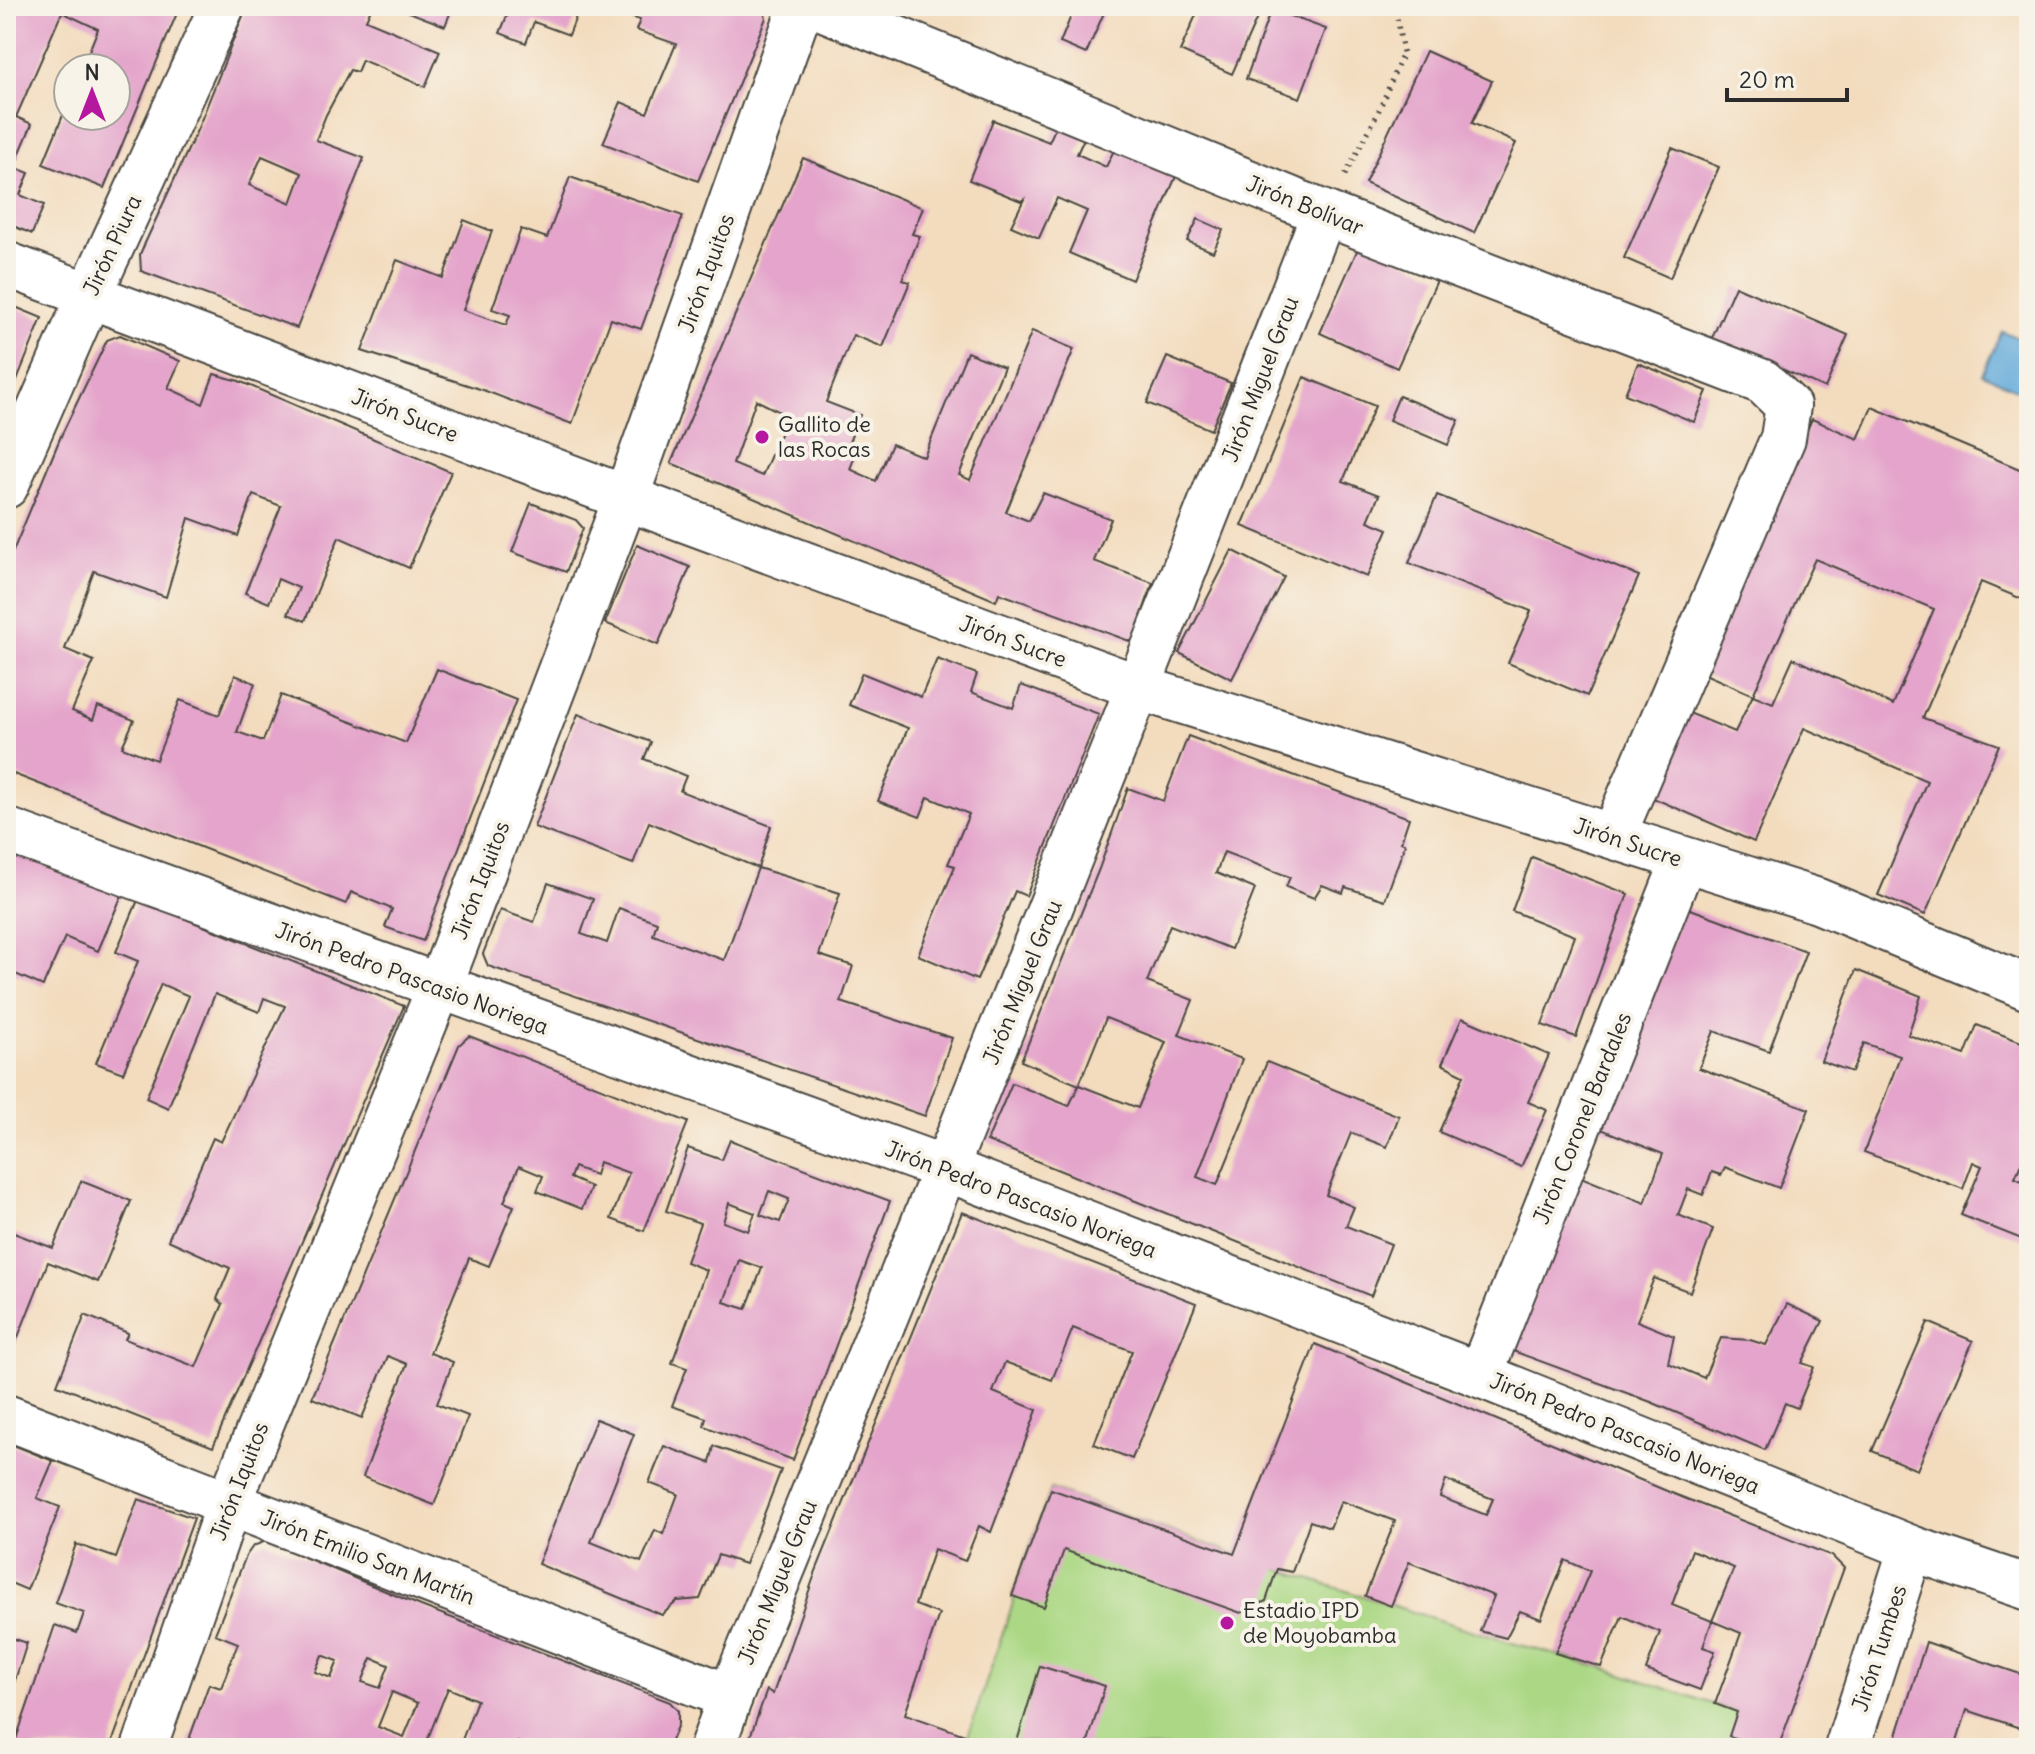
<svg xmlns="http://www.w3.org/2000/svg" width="2035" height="1754" viewBox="0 0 2035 1754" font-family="Delius,sans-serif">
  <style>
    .green { fill: #acd885; stroke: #6c8258; stroke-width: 2 }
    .water { fill: #65abdb; stroke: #486b83; stroke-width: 2 }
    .building { fill: #e4a4cb; fill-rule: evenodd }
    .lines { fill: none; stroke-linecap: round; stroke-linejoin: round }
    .minor-casing { stroke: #494641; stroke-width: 48 }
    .path { stroke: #494641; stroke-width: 5; stroke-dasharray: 2 6; stroke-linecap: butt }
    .minor { stroke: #fff; stroke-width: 44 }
    .poi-dot { fill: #b5179e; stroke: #f7f3e8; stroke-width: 3 }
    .labels { text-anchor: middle; stroke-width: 8; stroke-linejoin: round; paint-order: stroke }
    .street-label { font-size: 22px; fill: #2b2b2b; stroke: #f7f3e8 }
    .poi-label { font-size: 22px; fill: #2b2b2b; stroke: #f7f3e8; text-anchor: start }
  </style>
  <rect width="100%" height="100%" fill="#f7f3e8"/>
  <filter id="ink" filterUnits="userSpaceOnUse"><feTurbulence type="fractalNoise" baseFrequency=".0125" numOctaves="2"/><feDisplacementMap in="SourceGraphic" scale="16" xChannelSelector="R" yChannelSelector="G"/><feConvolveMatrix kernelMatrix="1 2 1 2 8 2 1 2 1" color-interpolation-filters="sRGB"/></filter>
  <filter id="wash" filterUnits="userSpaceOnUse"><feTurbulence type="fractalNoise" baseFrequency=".006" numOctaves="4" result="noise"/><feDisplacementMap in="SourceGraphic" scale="32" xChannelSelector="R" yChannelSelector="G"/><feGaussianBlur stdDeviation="1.8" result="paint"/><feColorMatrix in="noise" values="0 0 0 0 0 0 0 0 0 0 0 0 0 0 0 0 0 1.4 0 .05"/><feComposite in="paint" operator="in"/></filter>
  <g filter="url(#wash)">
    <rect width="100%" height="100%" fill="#f3dcbe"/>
    <polygon class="green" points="1051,1489 1277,1569 1505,1641 1601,1667 1785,1728 1778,1748 964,1748 1015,1597 1012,1596"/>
    <polygon class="water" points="2002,331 2029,343 2029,395 1982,374"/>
    <g id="blocks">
      <g class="building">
        <polygon points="19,6 180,6 104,188 43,164 68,103 68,116 116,116 116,68 82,68 98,29 62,12 16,117 32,124 14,167 29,173 20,195 44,205 32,234 6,223 6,36"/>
        <path d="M 247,6 L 372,6 L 366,20 L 440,51 L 425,87 L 362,60 L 357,72 L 350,70 L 326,115 L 316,140 L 364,158 L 297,328 L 141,271 L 140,254 L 198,128 ZM 262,156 L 302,173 L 291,203 L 249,185 Z"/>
        <polygon points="411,6 453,6 445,26 409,12"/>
        <polygon points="511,6 580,6 569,35 534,22 526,43 500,33"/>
        <polygon points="608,6 762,6 766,18 698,181 603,143 621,102 647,113 676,44 636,30 640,20 607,9"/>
        <polygon points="1075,6 1107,6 1086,54 1060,43"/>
        <polygon points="1200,6 1254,6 1261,9 1232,74 1180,51"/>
        <polygon points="1271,9 1326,29 1300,98 1246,79"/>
        <polygon points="1426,51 1492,81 1472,123 1516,143 1474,233 1365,183"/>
        <polygon points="993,120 1049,142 1058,122 1086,134 1077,154 1106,167 1115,148 1177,174 1132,280 1069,253 1087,211 1057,198 1039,238 1011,226 1024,199 1021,201 969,180"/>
        <polygon points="1672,148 1719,167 1670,278 1624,258"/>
        <path d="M 803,158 L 923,208 L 912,234 L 920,236 L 902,280 L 910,282 L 883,347 L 853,335 L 826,402 L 860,415 L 847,447 L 857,451 L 850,469 L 876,481 L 892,444 L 924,457 L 967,352 L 1004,367 L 959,475 L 970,480 L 1032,331 L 1074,349 L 1006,512 L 1029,521 L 1043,493 L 1111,519 L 1094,561 L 1153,583 L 1132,642 L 999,593 L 996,601 L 671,463 ZM 756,400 L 788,416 L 762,476 L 733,464 Z"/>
        <polygon points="570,177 683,216 641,329 611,319 572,424 483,390 362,351 397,260 443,278 464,220 492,231 463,310 506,325 510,315 492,309 521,229 547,238"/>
        <polygon points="1198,219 1223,230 1213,252 1187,241"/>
        <polygon points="1361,242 1439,276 1397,368 1320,333"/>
        <polygon points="1735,286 1848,335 1825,388 1712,338"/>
        <polygon points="8,304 42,318 6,407 6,307"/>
        <polygon points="120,335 180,361 168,388 203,404 214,374 239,381 451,472 409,568 339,537 305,621 288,614 299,588 278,579 269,603 245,593 281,506 253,495 238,536 189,518 166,597 94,571 65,649 94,661 72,711 93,720 98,706 134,720 122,747 156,760 180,700 219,715 235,675 255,683 237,732 263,741 281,695 406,743 437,669 516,700 423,941 385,927 392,909 351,892 346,904 6,771 6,568 61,436 107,340"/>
        <polygon points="1167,357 1231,383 1211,430 1147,403"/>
        <polygon points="1638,363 1707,391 1694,422 1625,394"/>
        <polygon points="1304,377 1375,406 1343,481 1379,495 1368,521 1388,529 1367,577 1242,526"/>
        <polygon points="1399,396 1459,420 1448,445 1389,420"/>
        <polygon points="1872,407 2029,473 2029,602 1981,582 1923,718 1999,745 1925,915 1878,895 1927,781 1804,728 1754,842 1644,794 1682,710 1735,732 1753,695 1773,703 1793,658 1893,705 1934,609 1815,559 1753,695 1700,672 1812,419 1858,439"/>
        <polygon points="1437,495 1639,576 1587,696 1508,663 1531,611 1409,563"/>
        <polygon points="531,503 576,520 583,528 566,572 512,552"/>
        <polygon points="637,545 690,567 658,645 605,623"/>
        <polygon points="1232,550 1284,577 1232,679 1179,653"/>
        <polygon points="937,659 977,674 971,692 1013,708 1021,685 1099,714 1026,896 1015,891 977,980 918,955 955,866 948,864 969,814 928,797 920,817 878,801 908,728 849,705 862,673 921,697"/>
        <polygon points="578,714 651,742 644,759 686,776 680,791 771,826 758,868 840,893 819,955 853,966 841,1002 952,1038 925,1116 488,966 483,954 500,910 534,922 548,883 593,899 581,934 607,943 619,908 657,922 653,935 724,960 758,868 649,822 633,864 534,827"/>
        <polygon points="1188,736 1409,818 1401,842 1405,844 1385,900 1345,887 1343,893 1322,885 1314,898 1286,887 1290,877 1224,852 1216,873 1255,889 1231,949 1170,925 1147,982 1193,1000 1179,1035 1242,1059 1197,1177 1217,1185 1267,1062 1399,1116 1387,1147 1351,1133 1326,1195 1354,1207 1346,1226 1391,1244 1371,1296 987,1141 1012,1083 1069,1106 1079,1085 1138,1108 1166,1042 1106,1018 1079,1085 1021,1061 1099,869 1128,788 1163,801"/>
        <polygon points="6,850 122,895 98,951 65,937 43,986 6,970 12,951 6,949"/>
        <polygon points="1532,857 1628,894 1576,1037 1542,1025 1575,936 1512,911"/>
        <polygon points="138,900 404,1006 213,1447 57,1385 85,1315 128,1333 125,1339 196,1367 223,1304 217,1299 230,1268 168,1240 213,1138 221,1142 285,1006 264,998 259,1012 215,994 168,1108 146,1098 189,996 161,984 123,1073 96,1063 138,961 116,952"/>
        <polygon points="1685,907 1806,951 1769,1051 1714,1031 1699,1068 1809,1109 1779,1188 1725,1167 1721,1175 1712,1172 1703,1195 1688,1189 1678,1215 1713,1229 1690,1292 1654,1278 1637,1321 1674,1336 1668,1363 1704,1378 1721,1338 1750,1340 1766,1345 1787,1304 1823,1321 1802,1363 1814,1367 1797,1408 1785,1403 1765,1450 1651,1402 1513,1351 1581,1177 1645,1203 1663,1154 1601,1129"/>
        <polygon points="1856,970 1921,996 1908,1035 1965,1055 1977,1025 2029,1045 2029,1145 2015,1178 2029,1184 2029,1228 2024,1240 1961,1215 1982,1166 1973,1162 1963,1189 1864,1152 1900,1056 1864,1043 1852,1072 1821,1061"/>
        <polygon points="1462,1018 1549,1055 1528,1102 1547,1110 1521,1167 1439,1132 1464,1075 1442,1064"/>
        <polygon points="469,1036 688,1122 644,1231 611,1219 629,1173 599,1162 595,1175 574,1167 570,1178 591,1187 582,1209 537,1191 543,1176 519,1166 504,1202 514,1206 489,1266 469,1258 430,1353 453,1362 437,1404 468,1416 434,1505 363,1477 407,1364 388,1356 362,1418 312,1398 459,1045"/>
        <path d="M 730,1140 L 890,1201 L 793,1460 L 704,1426 L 706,1418 L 672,1406 L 687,1368 L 672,1363 L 706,1270 L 686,1262 L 700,1223 L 666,1211 L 688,1148 L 722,1160 ZM 769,1191 L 789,1199 L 780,1222 L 760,1215 ZM 729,1203 L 755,1213 L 748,1231 L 723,1222 ZM 739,1260 L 762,1268 L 746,1309 L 724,1302 Z"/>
        <polygon points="81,1181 131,1201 98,1282 48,1262 6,1367 6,1230 53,1248"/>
        <polygon points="962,1212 1196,1303 1194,1309 1132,1459 1094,1444 1132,1351 1073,1328 1052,1380 1005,1362 993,1392 1037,1410 991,1532 979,1526 965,1561 934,1549 915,1605 939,1614 905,1714 968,1736 964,1748 746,1748 767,1690 773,1694 816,1571"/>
        <polygon points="1928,1322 1973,1341 1917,1470 1872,1451"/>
        <path d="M 1315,1344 L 1674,1494 L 1832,1556 L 1844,1568 L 1778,1748 L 1766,1748 L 1729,1736 L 1737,1712 L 1715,1704 L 1741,1633 L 1712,1621 L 1734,1568 L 1692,1550 L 1672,1605 L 1712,1621 L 1703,1647 L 1715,1651 L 1700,1690 L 1646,1670 L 1660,1632 L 1622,1616 L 1601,1667 L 1555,1653 L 1590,1571 L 1565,1560 L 1541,1619 L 1520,1611 L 1506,1638 L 1480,1631 L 1494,1596 L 1409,1562 L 1391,1606 L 1365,1596 L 1395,1521 L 1341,1501 L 1330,1528 L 1310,1521 L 1292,1572 L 1277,1569 L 1266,1601 L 1241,1613 L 1064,1550 L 1044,1607 L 1012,1596 L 1051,1489 L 1234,1554 ZM 1446,1480 L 1493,1499 L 1486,1515 L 1440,1497 Z"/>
        <polygon points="596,1419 634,1434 591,1542 641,1562 655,1530 663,1534 678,1494 649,1483 664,1446 710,1463 714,1446 781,1470 745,1564 718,1555 700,1599 677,1601 662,1615 538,1564"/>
        <polygon points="6,1442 53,1461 37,1498 60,1507 27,1590 6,1581"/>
        <polygon points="138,1499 194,1518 110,1748 13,1748 55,1625 77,1633 84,1613 55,1603 76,1544 116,1558"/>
        <path d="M 266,1541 L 421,1606 L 670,1702 L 678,1711 L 678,1724 L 668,1748 L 533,1748 L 518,1742 L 516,1748 L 459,1748 L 477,1700 L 448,1688 L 424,1748 L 380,1748 L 371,1743 L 369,1748 L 186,1748 L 209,1684 L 221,1688 L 238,1643 L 215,1634 L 246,1556 L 253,1546 ZM 322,1655 L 338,1661 L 331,1678 L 315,1672 ZM 372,1658 L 389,1665 L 380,1688 L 362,1682 ZM 392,1692 L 418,1703 L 404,1737 L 378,1727 Z"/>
        <polygon points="6,1636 27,1643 7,1705 6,1705"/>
        <polygon points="1926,1642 2029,1677 2029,1731 1967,1710 1955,1748 1893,1748"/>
        <polygon points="1040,1666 1105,1686 1086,1748 1015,1748"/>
      </g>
    </g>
  </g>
  <g filter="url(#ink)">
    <use href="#blocks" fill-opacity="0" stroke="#494641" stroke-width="2"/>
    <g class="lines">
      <defs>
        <g id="minor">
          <polyline points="817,6 1324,213 1763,382 1788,406 1783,438 1613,836"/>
          <polyline points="6,264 626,498 1140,688 1818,901 2029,988"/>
          <polyline points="6,486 89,296 222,6"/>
          <polyline points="6,830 947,1169 1480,1375 1911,1548 2029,1588"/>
          <polyline points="1480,1375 1684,860"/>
          <polyline points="6,1417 730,1697"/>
          <polyline points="144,1748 229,1503 439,988 626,498 801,6"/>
          <path d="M 712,1748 L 730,1697 C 933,1204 1131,710 1324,213"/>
          <polyline points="1847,1748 1911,1548"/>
        </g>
      </defs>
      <use href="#minor" class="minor-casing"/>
      <polyline class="path" points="1345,175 1377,115 1403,53 1395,6"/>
      <use href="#minor" class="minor"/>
    </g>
  </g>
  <g class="poi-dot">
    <circle cx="762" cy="437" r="8"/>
    <circle cx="1227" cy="1623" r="8"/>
  </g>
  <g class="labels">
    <g class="street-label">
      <text transform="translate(1305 205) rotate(22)" y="8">Jirón Bolívar</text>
      <text transform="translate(112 245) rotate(-65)" y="8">Jirón Piura</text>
      <text transform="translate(706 273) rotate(-70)" y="8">Jirón Iquitos</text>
      <text transform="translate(1260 379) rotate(-69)" y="8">Jirón Miguel Grau</text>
      <text transform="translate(405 415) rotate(21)" y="8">Jirón Sucre</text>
      <text transform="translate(1013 641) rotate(20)" y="8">Jirón Sucre</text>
      <text transform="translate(1628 842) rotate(18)" y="8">Jirón Sucre</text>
      <text transform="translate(480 880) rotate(-69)" y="8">Jirón Iquitos</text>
      <text transform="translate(412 978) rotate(20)" y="8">Jirón Pedro Pascasio Noriega</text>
      <text transform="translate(1022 982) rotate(-68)" y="8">Jirón Miguel Grau</text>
      <text transform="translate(1582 1118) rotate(-68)" y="8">Jirón Coronel Bardales</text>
      <text transform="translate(1021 1199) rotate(21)" y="8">Jirón Pedro Pascasio Noriega</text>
      <text transform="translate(1625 1433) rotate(22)" y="8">Jirón Pedro Pascasio Noriega</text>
      <text transform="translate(239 1481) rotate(-69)" y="8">Jirón Iquitos</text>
      <text transform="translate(368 1557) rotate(21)" y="8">Jirón Emilio San Martín</text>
      <text transform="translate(777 1582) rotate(-68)" y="8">Jirón Miguel Grau</text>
      <text transform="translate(1879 1648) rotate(-72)" y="8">Jirón Tumbes</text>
    </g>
    <g class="poi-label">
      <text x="778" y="432">Gallito de<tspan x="778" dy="25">las Rocas</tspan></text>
      <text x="1243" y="1618">Estadio IPD<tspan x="1243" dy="25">de Moyobamba</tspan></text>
    </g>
  </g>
  <rect width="2035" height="1754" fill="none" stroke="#f7f3e8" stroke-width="32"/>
  <g transform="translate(92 92)"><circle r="38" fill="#f7f3e8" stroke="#a5a39c" stroke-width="2"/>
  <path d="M0-6L14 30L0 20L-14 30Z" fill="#b5179e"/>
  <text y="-12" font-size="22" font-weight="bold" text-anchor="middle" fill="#2b2b2b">N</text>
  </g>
  <path d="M1727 88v12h120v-12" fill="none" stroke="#2b2b2b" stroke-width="4"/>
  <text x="1739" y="88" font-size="24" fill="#2b2b2b" stroke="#f7f3e8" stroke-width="6" paint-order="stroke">20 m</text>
</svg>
